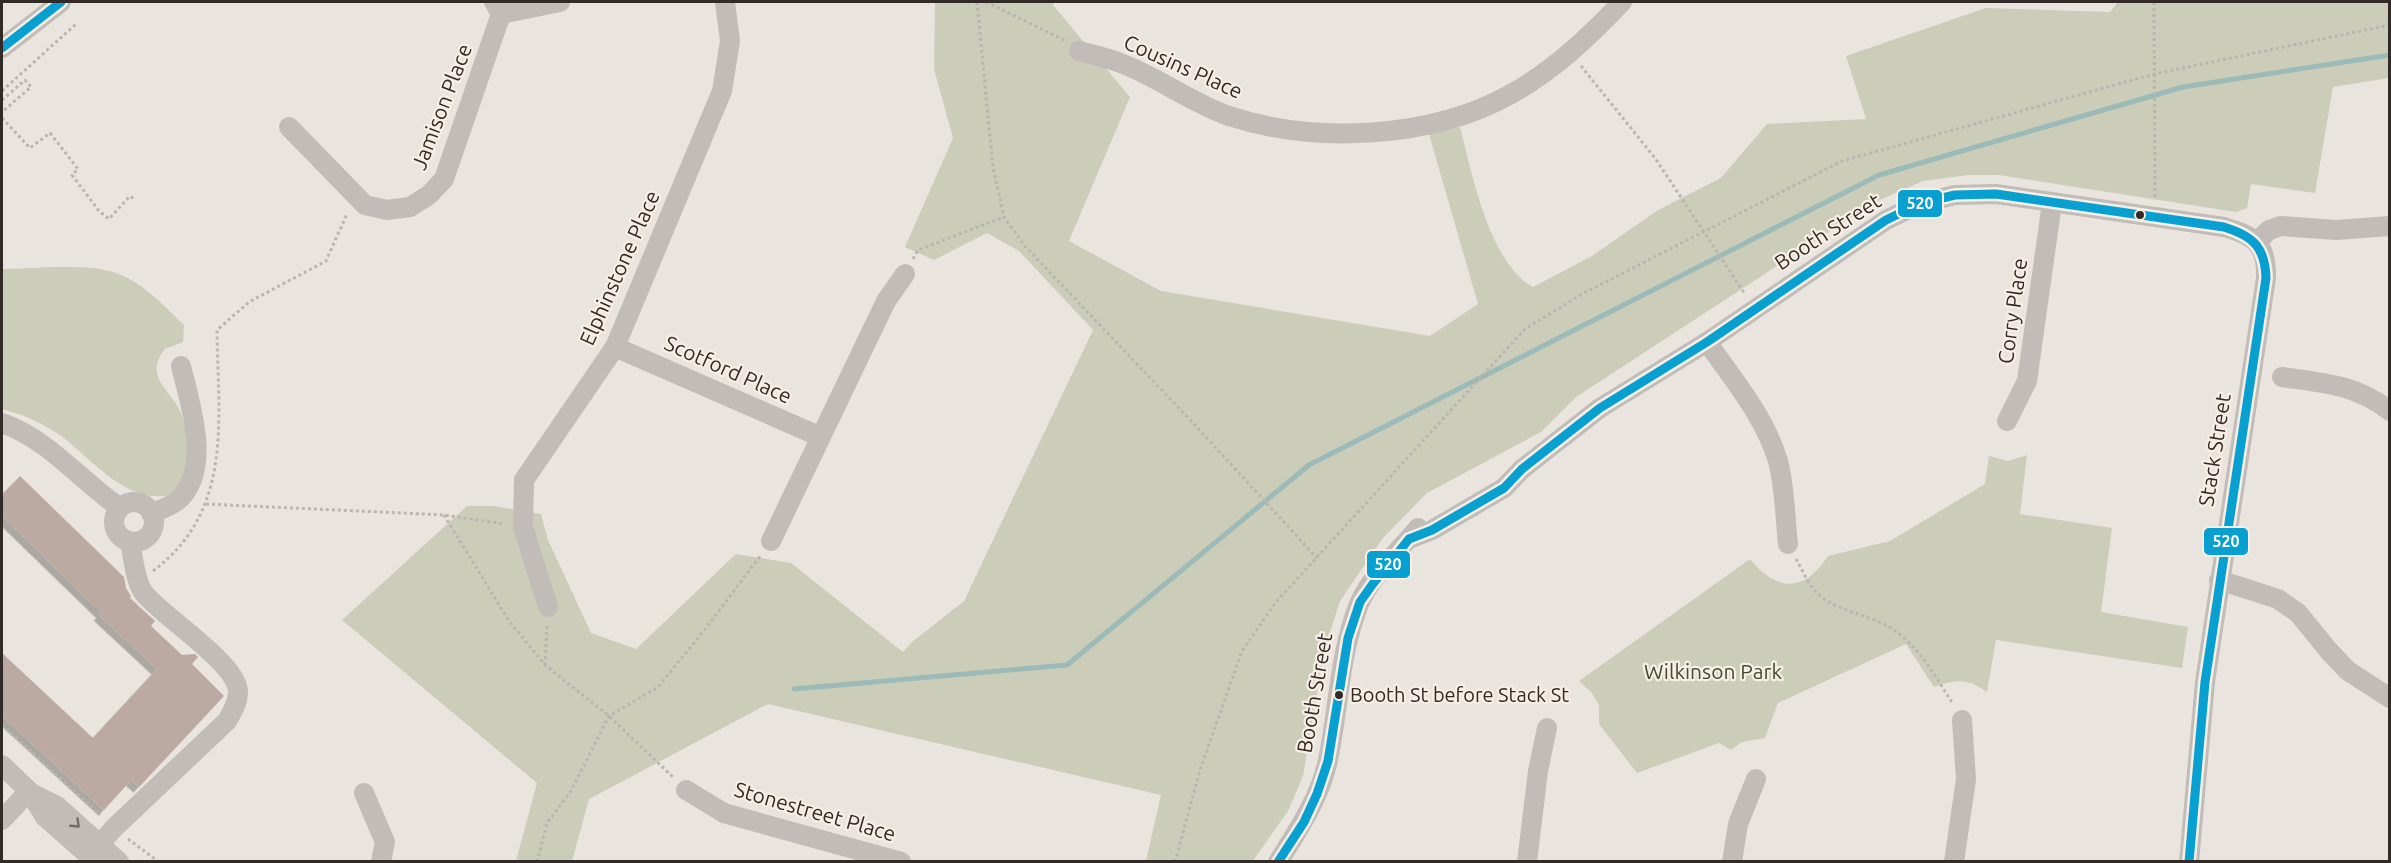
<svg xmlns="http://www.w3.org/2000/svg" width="2391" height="863" viewBox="0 0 2391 863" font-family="Ubuntu,sans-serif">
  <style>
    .green { fill: #cbcdb9 }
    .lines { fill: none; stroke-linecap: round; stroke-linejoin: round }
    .stream { stroke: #9cbab8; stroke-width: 5 }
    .building { fill: #bba9a2; filter: url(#shadow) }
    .path { stroke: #bbb5b0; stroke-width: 3; stroke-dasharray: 3 3; stroke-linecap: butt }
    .minor { stroke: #c2bcb8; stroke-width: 20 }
    .bus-1-casing { stroke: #f7eee5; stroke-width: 14 }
    .bus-1 { stroke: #08a0d1; stroke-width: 9 }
    .oneway { stroke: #736c68 }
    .bus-dot { fill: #322a27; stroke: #f7eee5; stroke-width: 2 }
    .labels { text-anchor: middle; stroke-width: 4.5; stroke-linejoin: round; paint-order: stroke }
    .bus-label { font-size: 20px; fill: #322a27; stroke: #f7eee5; text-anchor: start }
    .street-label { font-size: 21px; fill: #322a27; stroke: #f7eee5 }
    .park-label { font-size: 21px; fill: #434e2d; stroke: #f7eee5 }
    .line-badge { stroke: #f7eee5; stroke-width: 2 }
    .badge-label { font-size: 16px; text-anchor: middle; font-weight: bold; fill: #fff }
  </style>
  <defs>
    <filter id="shadow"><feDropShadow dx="-5.5" dy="5.5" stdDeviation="0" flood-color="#0004"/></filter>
  </defs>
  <rect width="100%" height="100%" fill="#e9e4de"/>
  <g class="green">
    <path d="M 935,2 L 1054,2 L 1053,5 L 1130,97 L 1069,241 L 1161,291 L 1430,336 L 1478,304 L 1429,134 L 1460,127 C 1472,173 1489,263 1533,287 L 1592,256 L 1658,210 L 1721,178 L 1767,124 L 1866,119 L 1846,56 L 1986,8 L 2110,12 L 2118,2 L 2389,2 L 2389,78 L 2333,87 L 2315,193 L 2251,184 L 2247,208 L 2236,212 L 1999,175 L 1968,175 L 1923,181 L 1875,202 L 1576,397 L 1541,432 L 1427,493 L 1383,538 L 1340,601 L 1324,651 L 1303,776 L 1288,811 L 1253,861 L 1146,861 L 1161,795 L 768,704 L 589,799 L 572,861 L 516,861 L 537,783 L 342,620 L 467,506 L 494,506 L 541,514 L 548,540 L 591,633 L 636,649 L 736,554 L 791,563 L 903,652 L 912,642 L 964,601 L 1093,330 L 1019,251 L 987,233 L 934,260 L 905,247 L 953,138 L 934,69 Z"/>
    <path d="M 2,269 C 31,269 77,264 105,270 C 137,276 161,303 184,325 L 183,342 L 165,349 C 146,372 163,385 177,405 C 183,415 192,448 190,459 C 189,470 179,484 175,494 C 130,507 95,463 64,438 C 45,424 25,415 2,409 Z"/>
    <path d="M 2027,455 L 2020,514 L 2112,528 L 2101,612 L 2188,627 L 2182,668 L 1996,640 L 1987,692 C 1968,678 1955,679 1934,687 L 1906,644 L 1778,703 L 1765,738 L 1742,742 L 1731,750 L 1719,743 L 1637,773 L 1599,724 L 1599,705 L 1591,692 L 1579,681 L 1750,559 C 1777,592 1804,593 1828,556 L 1890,541 L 1985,484 L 1989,456 L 2008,461 Z"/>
  </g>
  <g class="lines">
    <polyline class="stream" points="794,689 1067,665 1309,465 1879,175 2183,87 2390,55"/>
  </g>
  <polygon class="building" points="20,476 124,577 126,588 131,596 130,598 155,621 151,626 182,655 195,654 198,657 192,664 224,696 139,787 131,780 104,810 2,716 2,653 93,738 157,669 99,615 102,613 2,516 2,495"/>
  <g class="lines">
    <g class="path">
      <polyline points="977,2 993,168 1004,217 1024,245 1193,423 1317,558"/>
      <polyline points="986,2 1066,41"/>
      <polyline points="2154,2 2155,198"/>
      <polyline points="1581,66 1655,158 1745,294"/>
      <polyline points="2,91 76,24"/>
      <polyline points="2,100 25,80 31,87 2,112"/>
      <polyline points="2,118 30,148 50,133 78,169 72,175 99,211 109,219 130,196 135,200"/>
      <polyline points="913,259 918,250 1004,217"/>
      <polyline points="206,504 444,515 504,524"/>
      <polyline points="444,515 509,621 545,665 609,716 674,778"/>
      <path d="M 1796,559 C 1802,569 1807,582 1815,591 C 1837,614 1872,613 1897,632 C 1921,650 1937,679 1953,704"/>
      <path d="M 153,571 C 234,510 218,420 217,330 L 249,302 L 326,261 L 347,214"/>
      <polyline points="545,665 547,624"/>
      <polyline points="2,725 100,815"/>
      <polyline points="128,839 159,862"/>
      <polyline points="537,862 547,823 571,791 609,716 658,687 703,632 761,555"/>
      <polyline points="1175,862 1200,770 1242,651 1276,602 1525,329 1582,294 1842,161 2154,74 2390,25"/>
    </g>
    <g class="minor">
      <polyline points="501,14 560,2"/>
      <polyline points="2,48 61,2"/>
      <path d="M 1079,51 C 1094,55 1109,58 1123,64 C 1159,78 1192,103 1229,116 C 1315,144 1431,139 1511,94 C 1554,70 1589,37 1622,2"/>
      <polyline points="289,127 365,205 387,210 410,207 429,195 444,179 501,14 494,2"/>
      <polyline points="2257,242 2269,230 2281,226 2336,230 2390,226"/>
      <path d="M 1707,342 C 1733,379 1765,417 1778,461 C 1785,488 1785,517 1788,544"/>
      <polyline points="615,347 821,437"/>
      <path d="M 2282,377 C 2323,383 2355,384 2390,411"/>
      <polyline points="2007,421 2027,381 2052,203"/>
      <path d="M 2,423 C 48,439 80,480 120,508"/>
      <circle cx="134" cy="522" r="20"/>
      <path d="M 151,513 C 159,510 170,507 177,501 C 213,471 190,403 181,366"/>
      <path d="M 1409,539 L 1432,530 L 1504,488 L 1522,469 L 1600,408 L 1707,342 L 1886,220 L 1921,203 L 1955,195 L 1996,194 L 2224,227 C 2255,236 2267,244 2266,278 L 2205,682 L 2189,862"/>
      <polyline points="771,541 886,301 905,274"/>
      <polyline points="2219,580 2278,599 2298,613 2329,651 2348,671 2390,698"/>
      <polyline points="548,607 523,527 524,480 615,347 722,91 730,41 725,2"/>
      <polyline points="2,765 29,791 45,817 96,862"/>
      <polyline points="686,790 724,813 901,862"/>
      <polyline points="31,793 57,806 119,862"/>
      <polyline points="364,793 385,842 381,862"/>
      <polyline points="2,820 29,791"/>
      <path d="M 99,845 L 114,828 L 227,721 C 232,712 238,703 238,692 C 238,663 161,616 143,592 C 135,580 133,556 130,542"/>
      <path d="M 1278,862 C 1298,830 1320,798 1328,760 C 1339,707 1339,655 1359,604 C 1371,576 1399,551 1418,528"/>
      <polyline points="1527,862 1538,771 1547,728"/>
      <polyline points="1732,862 1738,824 1756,779"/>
      <polyline points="1954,862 1966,779 1962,720"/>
    </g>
    <defs>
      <g id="bus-1">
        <polyline points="2,48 61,2"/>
        <path d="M 1278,862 L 1304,822 L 1317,794 L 1328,761 L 1348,638 L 1360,602 L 1372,585 L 1409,539 L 1432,530 L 1504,488 L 1522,469 L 1600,408 L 1707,342 L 1886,220 L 1921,203 L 1955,195 L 1996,194 L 2224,227 C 2253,236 2265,247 2266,278 L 2205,682 L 2189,862"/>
      </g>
    </defs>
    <use href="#bus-1" class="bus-1-casing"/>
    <use href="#bus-1" class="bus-1"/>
  </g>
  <defs><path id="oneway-chevron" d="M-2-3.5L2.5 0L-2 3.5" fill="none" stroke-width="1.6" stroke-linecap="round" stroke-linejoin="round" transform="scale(1.5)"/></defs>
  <use class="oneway" href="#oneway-chevron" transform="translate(76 824) rotate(43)"/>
  <g class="bus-dot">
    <circle cx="2140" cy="215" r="5"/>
    <circle cx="1339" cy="695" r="5"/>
  </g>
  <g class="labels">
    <g class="bus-label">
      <text x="1350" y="702">Booth St before Stack St</text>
    </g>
    <g class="street-label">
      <text transform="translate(1183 67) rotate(24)" y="7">Cousins Place</text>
      <text transform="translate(442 107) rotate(-69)" y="7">Jamison Place</text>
      <text transform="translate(1828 232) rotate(-33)" y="7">Booth Street</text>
      <text transform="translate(620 268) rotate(-66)" y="7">Elphinstone Place</text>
      <text transform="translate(2013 311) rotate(-82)" y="7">Corry Place</text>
      <text transform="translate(728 370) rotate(24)" y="7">Scotford Place</text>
      <text transform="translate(2215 450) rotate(-81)" y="7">Stack Street</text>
      <text transform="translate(1315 693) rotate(-80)" y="7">Booth Street</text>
      <text transform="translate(815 812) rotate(16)" y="7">Stonestreet Place</text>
    </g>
    <g class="park-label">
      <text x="1713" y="679">Wilkinson Park</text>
    </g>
  </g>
  <g class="line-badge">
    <rect x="1897" y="189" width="46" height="29" rx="6" fill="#08a0d1"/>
    <rect x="2203" y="527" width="46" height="29" rx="6" fill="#08a0d1"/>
    <rect x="1366" y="550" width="45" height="29" rx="6" fill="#08a0d1"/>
  </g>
  <g class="badge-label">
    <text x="1920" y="209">520</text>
    <text x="2226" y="547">520</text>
    <text x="1388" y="570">520</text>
  </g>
  <rect width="2391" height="863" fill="none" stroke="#322a27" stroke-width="6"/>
</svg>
